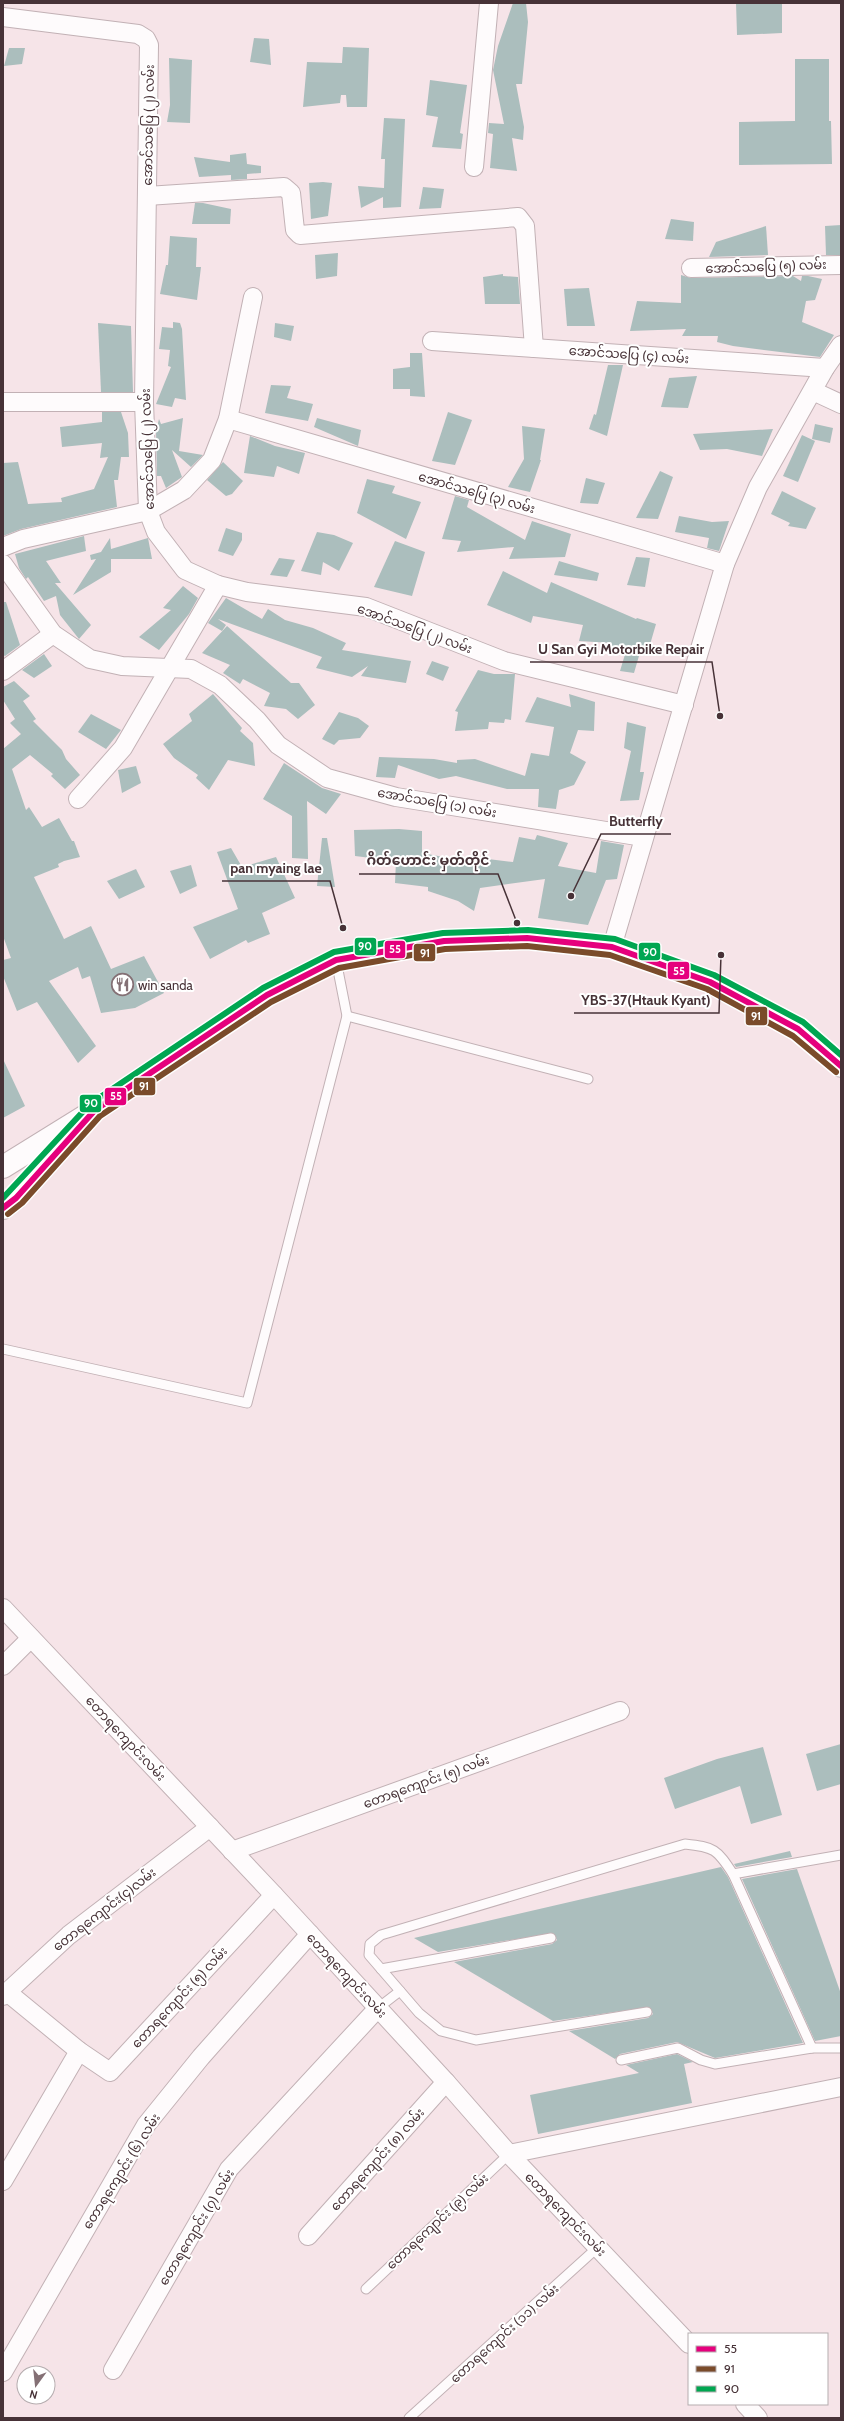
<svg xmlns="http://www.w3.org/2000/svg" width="844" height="2421" viewBox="0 0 844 2421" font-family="Cabin,'Noto Sans Myanmar',sans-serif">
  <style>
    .building { fill: #abbebd }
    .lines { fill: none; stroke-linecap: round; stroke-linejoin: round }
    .service-casing { stroke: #c2b1b5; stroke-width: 11 }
    .minor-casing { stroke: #c2b1b5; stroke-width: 20 }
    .trunk-casing { stroke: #c2b1b5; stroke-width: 24 }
    .service { stroke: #fefbfc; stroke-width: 9 }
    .minor { stroke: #fefbfc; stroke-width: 18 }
    .trunk { stroke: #fefbfc; stroke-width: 22 }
    .bus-1-casing { stroke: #fff; stroke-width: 9 }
    .bus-2-casing { stroke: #fff; stroke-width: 9 }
    .bus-3-casing { stroke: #fff; stroke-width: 9 }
    .bus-1 { stroke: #e5007d; stroke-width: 6 }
    .bus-2 { stroke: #7a4b2a; stroke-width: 6 }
    .bus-3 { stroke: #00a651; stroke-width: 6 }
    .labels { text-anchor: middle; stroke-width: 4; stroke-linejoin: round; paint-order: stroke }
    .street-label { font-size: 13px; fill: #473237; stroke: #fff }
    .poi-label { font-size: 13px; fill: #473237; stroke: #fff; text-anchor: start }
    .leader { fill: none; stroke: #473237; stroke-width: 1.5 }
    .callout-dot { fill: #473237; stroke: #fff; stroke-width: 1.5 }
    .callout-label { font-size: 14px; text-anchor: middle; font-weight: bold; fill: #473237; stroke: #fff; stroke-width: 4; stroke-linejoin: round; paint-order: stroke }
    .line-badge { stroke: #fff; stroke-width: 1.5 }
    .badge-label { font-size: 11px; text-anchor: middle; font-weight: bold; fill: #fff }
  </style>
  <rect width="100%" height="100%" fill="#f6e4e8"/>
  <g class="building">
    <polygon points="513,3 526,3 528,22 522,84 516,84 524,127 523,140 512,138 517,171 490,168 493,134 488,133 489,123 504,124 493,70 498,46"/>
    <polygon points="736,3 782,3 782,33 737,35"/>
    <polygon points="254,38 269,39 271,65 250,62"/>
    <polygon points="343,47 369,48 367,107 347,107 346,95 341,95 340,103 303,107 307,62 342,63"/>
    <polygon points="9,48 25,48 22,64 4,66"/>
    <polygon points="169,58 192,60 190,123 167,122 170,105"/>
    <polygon points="795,59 829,59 829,121 831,121 832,164 739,165 739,122 795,121"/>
    <polygon points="430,80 467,85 460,133 463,134 461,149 432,147 438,117 426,115"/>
    <polygon points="384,118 405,119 401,207 383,208 383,197 361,208 358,186 384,188 385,159 381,159"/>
    <polygon points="246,153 247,164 261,166 261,173 247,174 247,179 231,180 231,175 199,177 194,157 230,162 230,155"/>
    <polygon points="323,182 332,183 328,216 311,219 309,183"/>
    <polygon points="423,187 444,189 441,208 419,209"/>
    <polygon points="195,203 203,203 231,209 230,224 192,224"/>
    <polygon points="671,219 694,222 693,241 665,239"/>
    <polygon points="841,225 841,255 826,255 825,226"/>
    <polygon points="766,226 768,255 709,257 716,242"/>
    <polygon points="170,236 197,238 196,267 201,267 197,300 160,294 166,265 168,265"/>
    <polygon points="338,253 337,276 316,279 315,255"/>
    <polygon points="503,274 503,276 518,277 520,304 485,304 483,277"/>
    <polygon points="681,275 691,278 793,276 801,281 802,276 808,276 822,279 815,300 806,301 802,322 834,335 820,357 733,346 717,342 718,336 682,336 686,329 630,331 637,301 681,303"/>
    <polygon points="589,288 595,326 567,326 564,289"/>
    <polygon points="173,322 180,323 182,329 186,400 175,398 172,407 156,404 171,367 168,366 170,350 159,349 162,327 173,328"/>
    <polygon points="98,323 131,326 133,392 101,392"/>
    <polygon points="275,323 294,326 291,341 274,337"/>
    <polygon points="410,353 422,353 425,397 410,396 410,389 393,389 393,369 410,367"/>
    <polygon points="608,365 623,365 607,436 589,429 594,414 596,415"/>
    <polygon points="697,376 688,408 661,407 669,378"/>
    <polygon points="271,385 291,386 287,398 313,404 308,421 265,413"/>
    <polygon points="102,412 121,412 128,433 129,457 121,457 118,480 114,480 117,507 21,529 3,536 3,463 18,462 28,504 62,502 61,498 94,489 108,457 100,458 102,443 62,447 60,427 102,422"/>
    <polygon points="448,412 472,420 455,465 432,461"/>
    <polygon points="183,418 179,451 203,455 191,467 172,450 182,477 166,488 161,476 157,476 156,431 159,419 161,424"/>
    <polygon points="317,418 361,430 358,446 314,427"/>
    <polygon points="815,424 833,428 830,443 812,439"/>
    <polygon points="522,426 545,429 540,460 541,460 530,492 508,487 524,459"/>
    <polygon points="773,429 762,456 727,449 700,450 693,434"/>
    <polygon points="802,435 815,441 798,482 783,476"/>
    <polygon points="250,436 275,446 305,453 299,474 277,466 274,477 244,473"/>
    <polygon points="223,462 243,481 232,494 226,496 207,480"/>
    <polygon points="660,471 673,477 658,519 636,518"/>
    <polygon points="586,478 605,483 598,504 580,503"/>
    <polygon points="367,479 395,486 392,493 421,502 406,539 357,513"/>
    <polygon points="782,491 816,508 806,529 788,526 790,523 771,514"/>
    <polygon points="455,496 469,500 467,507 525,540 532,521 571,534 565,557 509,559 514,547 457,552 461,541 442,539"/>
    <polygon points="679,516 712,522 729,521 719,551 707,548 709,538 675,532"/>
    <polygon points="226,528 242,533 242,540 233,556 218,551"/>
    <polygon points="317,532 334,535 353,543 339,571 323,562 321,575 301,571"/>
    <polygon points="84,536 86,551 46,561 61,583 55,583 91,625 79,639 60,615 56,596 44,601 28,577 26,579 19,568 15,554"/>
    <polygon points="110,538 111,549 148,538 152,559 111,559 111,572 73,595 96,559 91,560 90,555 101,552"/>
    <polygon points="395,541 425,552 412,596 374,587"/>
    <polygon points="636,557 650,558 645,587 627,585"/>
    <polygon points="279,558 295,560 287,577 270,575"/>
    <polygon points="559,561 599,573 597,581 554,575"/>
    <polygon points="503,571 547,593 551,582 636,619 637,618 656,624 649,648 641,649 634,673 620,671 626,651 609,655 611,643 579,641 583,625 533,616 531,623 487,605"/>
    <polygon points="183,586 198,598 189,614 159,650 139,637 171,610 163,608"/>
    <polygon points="226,598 262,619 268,609 285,620 313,628 346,643 342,650 411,661 406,683 361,676 368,666 352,677 316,668 322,657 218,619 226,625 222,631 208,623"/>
    <polygon points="3,602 6,602 20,645 5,656 3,655"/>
    <polygon points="227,626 291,683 299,683 315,705 298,719 286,709 264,706 270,693 243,679 240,684 223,673 230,665 202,653"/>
    <polygon points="44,654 52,666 34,678 22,670"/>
    <polygon points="432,661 449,667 443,681 426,674"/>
    <polygon points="478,670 494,674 515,674 511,720 505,719 504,723 489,722 488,729 455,731 458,712 455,711"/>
    <polygon points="14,681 30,696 23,701 36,719 33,721 62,750 66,759 80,775 65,789 51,776 53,774 30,755 12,769 26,810 29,807 42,827 59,818 72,841 74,841 80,857 64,861 58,864 59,867 34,877 64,939 91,926 111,969 144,956 164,993 135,1008 101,1013 90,976 82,979 78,967 49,981 96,1046 78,1063 37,1002 17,1011 3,976 3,960 11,958 3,936 3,749 21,734 10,723 15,719 3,700 3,687"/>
    <polygon points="213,694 242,728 240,731 253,743 255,766 228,760 209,790 196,778 198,775 174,758 163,744 192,721 189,714"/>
    <polygon points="569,694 595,702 594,731 578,730 570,753 586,762 574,785 559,790 556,809 538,807 539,789 507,789 456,776 439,779 398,765 395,778 376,777 379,757 434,759 457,763 457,760 475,759 525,776 531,753 549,756 554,727 525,722 537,697 571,707"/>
    <polygon points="339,712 358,718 369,726 360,738 339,740 334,745 322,739"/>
    <polygon points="91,714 121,730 106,749 78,732"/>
    <polygon points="627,722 646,727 640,772 644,772 639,800 620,801 631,751 624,748"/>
    <polygon points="284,763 322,788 341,794 326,814 307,801 308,859 292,858 292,816 263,799"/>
    <polygon points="136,766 141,783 122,793 118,770"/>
    <polygon points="399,829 422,831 422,853 460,860 472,857 513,862 519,837 535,840 537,835 568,843 558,866 596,873 601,841 624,845 617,879 606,880 588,925 538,918 545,879 480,888 474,911 458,901 428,891 428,887 395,883 396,861 355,856 354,830"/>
    <polygon points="322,838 327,838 335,887 317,886"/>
    <polygon points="231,848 242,867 276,857 295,898 262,913 270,934 248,943 246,940 210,959 193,927 238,909 217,852"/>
    <polygon points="191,865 197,886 180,894 170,871"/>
    <polygon points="136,869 145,887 119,899 107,881"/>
    <polygon points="3,1059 25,1106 3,1118"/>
    <polygon points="841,1744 841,1784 817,1791 806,1754"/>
    <polygon points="763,1747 782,1815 751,1824 740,1786 675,1809 664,1778 717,1759"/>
    <polygon points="790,1851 792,1857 736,1867 734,1864"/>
    <polygon points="721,1867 728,1877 803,2043 715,2058 677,2042 620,2054 615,2059 569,2031 648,2018 653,2014 649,2007 553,2021 454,1962 552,1944 557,1940 553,1933 438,1952 414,1938"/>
    <polygon points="797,1869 841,1994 841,2036 815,2041 742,1879"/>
    <polygon points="677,2054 693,2062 684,2064 692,2103 538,2134 530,2095 639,2073 626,2065"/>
  </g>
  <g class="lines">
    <defs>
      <g id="service">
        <polyline points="347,1016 588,1079"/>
        <polyline points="3,1349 247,1403 347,1016 336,960"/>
        <polyline points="733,1874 841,1855"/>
        <polyline points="381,1969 551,1938"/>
        <polyline points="378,2008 400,1991"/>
        <path d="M 647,2012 L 476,2040 L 441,2031 L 419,2013 L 369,1955 L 370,1944 L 381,1935 L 685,1844 C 714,1847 717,1849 733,1874 L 812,2048"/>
        <polyline points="621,2060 678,2048 701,2060 715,2064 812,2048 841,2048"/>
        <polyline points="366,2289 509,2154"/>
        <polyline points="409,2418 598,2247"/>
      </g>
      <g id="minor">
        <polyline points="3,17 138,34 146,39 149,45 144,402 148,511 156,532 185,570 218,585 247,592 366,607 504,661 684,705"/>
        <polyline points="474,167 489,3"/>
        <polyline points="147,196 284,187 291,193 295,230 300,235 518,217 525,226 534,348"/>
        <polyline points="691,268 841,265"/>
        <polyline points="432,341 825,368"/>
        <polyline points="813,391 841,404"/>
        <polyline points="3,402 144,402"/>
        <polyline points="228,419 725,564"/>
        <polyline points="3,547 23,539 148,511 184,490 212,460 228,419 253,297"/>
        <polyline points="3,564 53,634 90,659 122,666 191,669 220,685 257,720 278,745 327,778 396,797 643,837"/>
        <polyline points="3,671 53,634"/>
        <polyline points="78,799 123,748 218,585"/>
        <polyline points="612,947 725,564 758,487 825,368 841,345"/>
        <polyline points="3,1608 274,1895 446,2082 509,2154 689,2344"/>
        <polyline points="3,1666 31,1638"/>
        <polyline points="232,1851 620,1711"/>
        <polyline points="7,1992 79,2051 110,2072 274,1895"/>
        <polyline points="3,1996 69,1935 210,1827"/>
        <polyline points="509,2154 841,2087"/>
        <polyline points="3,2181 79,2051"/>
        <polyline points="308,2236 446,2082"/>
        <polyline points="113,2370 229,2169 378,2008"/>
        <polyline points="3,2372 146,2125 201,2057 310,1934"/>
        <polyline points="745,2404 758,2418"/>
      </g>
      <g id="trunk">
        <polyline points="3,1167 95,1110 267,995 336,960 444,941 527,938 612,947 710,982 798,1029 841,1066"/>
        <polyline points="3,1208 16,1198 78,1129"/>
      </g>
    </defs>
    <use href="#service" class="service-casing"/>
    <use href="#minor" class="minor-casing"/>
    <use href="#trunk" class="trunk-casing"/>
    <use href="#service" class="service"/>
    <use href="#minor" class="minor"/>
    <use href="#trunk" class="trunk"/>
    <defs>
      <polyline id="bus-1" points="3,1208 16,1198 95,1110 267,995 336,960 444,941 527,938 612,947 710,982 798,1029 841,1066"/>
      <polyline id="bus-2" points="8,1214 22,1203 100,1116 271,1002 339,968 445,949 527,946 610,955 707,989 793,1036 836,1072"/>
      <polyline id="bus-3" points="3,1198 90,1104 263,988 334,952 443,933 528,930 615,939 714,975 803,1022 841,1055"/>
    </defs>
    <use href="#bus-1" class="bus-1-casing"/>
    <use href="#bus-2" class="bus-2-casing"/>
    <use href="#bus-3" class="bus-3-casing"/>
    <use href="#bus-1" class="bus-1"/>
    <use href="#bus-2" class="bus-2"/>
    <use href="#bus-3" class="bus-3"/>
  </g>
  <defs>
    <symbol id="restaurant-ring" viewBox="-11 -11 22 22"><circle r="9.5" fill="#fff" stroke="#847075" stroke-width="1.5"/><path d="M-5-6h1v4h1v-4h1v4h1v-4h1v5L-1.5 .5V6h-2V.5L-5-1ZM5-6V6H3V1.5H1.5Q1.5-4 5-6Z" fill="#847075"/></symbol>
  </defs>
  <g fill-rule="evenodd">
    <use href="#restaurant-ring" x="110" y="972" width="25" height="25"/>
  </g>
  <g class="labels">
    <g class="street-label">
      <text transform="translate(148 125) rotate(-89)" y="5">အောင်သပြေ (၂) လမ်း</text>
      <text transform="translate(766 266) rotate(-2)" y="5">အောင်သပြေ (၅) လမ်း</text>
      <text transform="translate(629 354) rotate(4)" y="5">အောင်သပြေ (၄) လမ်း</text>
      <text transform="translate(147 449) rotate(-92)" y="5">အောင်သပြေ (၂) လမ်း</text>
      <text transform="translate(477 492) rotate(16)" y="5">အောင်သပြေ (၃) လမ်း</text>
      <text transform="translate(415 628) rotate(20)" y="5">အောင်သပြေ (၂) လမ်း</text>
      <text transform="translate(437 802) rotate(10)" y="5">အောင်သပြေ (၁) လမ်း</text>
      <text transform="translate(126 1738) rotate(47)" y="5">တောရကျောင်းလမ်း</text>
      <text transform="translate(426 1781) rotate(-20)" y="5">တောရကျောင်း (၅) လမ်း</text>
      <text transform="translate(104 1909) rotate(-38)" y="5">တောရကျောင်း(၄)လမ်း</text>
      <text transform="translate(347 1975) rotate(47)" y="5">တောရကျောင်းလမ်း</text>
      <text transform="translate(179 1997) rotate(-47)" y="5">တောရကျောင်း (၅) လမ်း</text>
      <text transform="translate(377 2159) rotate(-48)" y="5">တောရကျောင်း (၈) လမ်း</text>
      <text transform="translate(121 2171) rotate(-58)" y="5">တောရကျောင်း (၆) လမ်း</text>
      <text transform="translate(566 2214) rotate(46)" y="5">တောရကျောင်းလမ်း</text>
      <text transform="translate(437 2221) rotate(-43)" y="5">တောရကျောင်း (၉) လမ်း</text>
      <text transform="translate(196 2227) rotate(-59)" y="5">တောရကျောင်း (၇) လမ်း</text>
      <text transform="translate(504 2333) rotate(-42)" y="5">တောရကျောင်း (၁၁) လမ်း</text>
    </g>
    <g class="poi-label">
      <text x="138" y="990">win sanda</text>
    </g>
  </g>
  <path class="leader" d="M720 716L712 662H530M571 896L601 834H671M517 923L498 874H359M343 928L330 881H222M721 955L719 1013H574"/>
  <g class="callout-dot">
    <circle cx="720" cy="716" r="4"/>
    <circle cx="571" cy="896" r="4"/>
    <circle cx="517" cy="923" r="4"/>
    <circle cx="343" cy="928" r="4"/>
    <circle cx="721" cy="955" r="4"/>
  </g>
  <g class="callout-label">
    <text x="621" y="654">U San Gyi Motorbike Repair</text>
    <text x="636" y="826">Butterfly</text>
    <text x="428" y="865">ဂိတ်ဟောင်း မှတ်တိုင်</text>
    <text x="276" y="873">pan myaing lae</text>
    <text x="646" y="1005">YBS-37(Htauk Kyant)</text>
  </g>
  <g class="line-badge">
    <rect x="354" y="937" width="23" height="19" rx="4" fill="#00a651"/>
    <rect x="384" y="940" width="22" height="19" rx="4" fill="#e5007d"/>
    <rect x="638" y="942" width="23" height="19" rx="4" fill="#00a651"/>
    <rect x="413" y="943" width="23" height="19" rx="4" fill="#7a4b2a"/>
    <rect x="667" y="961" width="23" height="19" rx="4" fill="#e5007d"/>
    <rect x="745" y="1006" width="23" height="20" rx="4" fill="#7a4b2a"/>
    <rect x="133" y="1077" width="23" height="19" rx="4" fill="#7a4b2a"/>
    <rect x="104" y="1087" width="23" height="19" rx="4" fill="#e5007d"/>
    <rect x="79" y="1094" width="23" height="19" rx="4" fill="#00a651"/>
  </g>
  <g class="badge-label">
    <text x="365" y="950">90</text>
    <text x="395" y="953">55</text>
    <text x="650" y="956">90</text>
    <text x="425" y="957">91</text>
    <text x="679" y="975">55</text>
    <text x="756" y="1020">91</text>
    <text x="144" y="1090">91</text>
    <text x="116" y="1100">55</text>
    <text x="91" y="1107">90</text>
  </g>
  <rect width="844" height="2421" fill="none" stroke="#473237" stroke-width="8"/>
  <rect x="688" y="2333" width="140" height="72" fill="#ffffff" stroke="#b5adaf"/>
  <rect x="696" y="2346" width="20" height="6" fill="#e5007d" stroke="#b5adaf"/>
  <text x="724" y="2353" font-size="12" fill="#473237">55</text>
  <rect x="696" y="2366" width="20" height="6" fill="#7a4b2a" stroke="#b5adaf"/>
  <text x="724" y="2373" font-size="12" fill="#473237">91</text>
  <rect x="696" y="2386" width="20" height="6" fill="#00a651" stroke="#b5adaf"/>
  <text x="724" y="2393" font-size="12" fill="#473237">90</text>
  <g transform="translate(36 2385) rotate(195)"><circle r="19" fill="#ffffff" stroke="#b5adaf"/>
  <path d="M0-3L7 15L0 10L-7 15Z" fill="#847075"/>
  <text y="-6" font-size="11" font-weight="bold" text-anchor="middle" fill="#473237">N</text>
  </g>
</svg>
